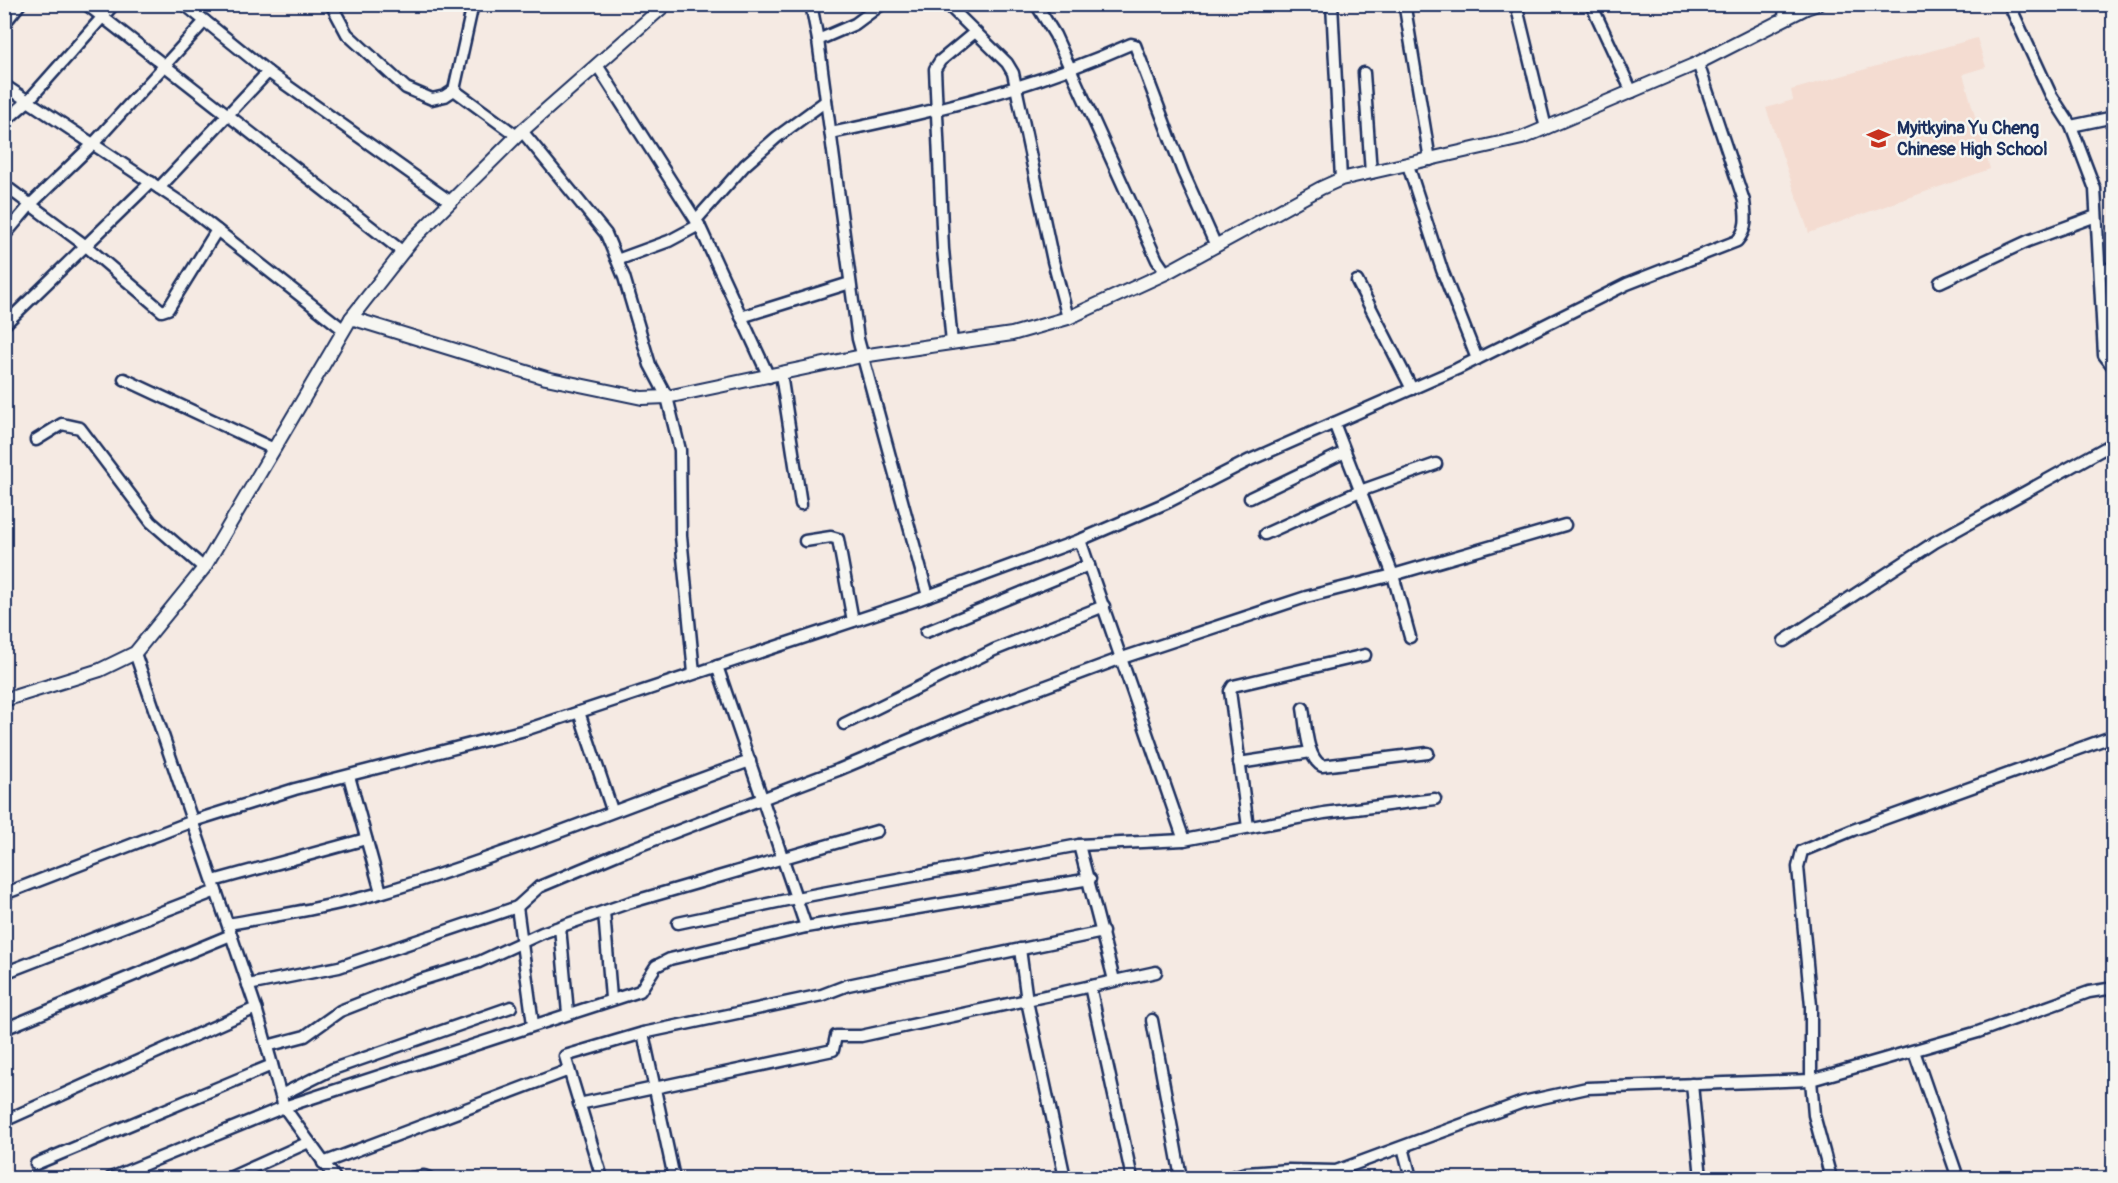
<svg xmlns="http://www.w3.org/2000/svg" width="2118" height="1183" viewBox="0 0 2118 1183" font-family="Pangolin,sans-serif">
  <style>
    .built { fill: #f4dcd1 }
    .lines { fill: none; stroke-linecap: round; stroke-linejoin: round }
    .minor-casing { stroke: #1b2f5e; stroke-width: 15 }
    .tertiary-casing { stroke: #1b2f5e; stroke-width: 16 }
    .minor { stroke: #f6f6f2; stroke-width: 10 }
    .tertiary { stroke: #f6f6f2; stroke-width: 12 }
    .labels { text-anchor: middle; stroke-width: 5; stroke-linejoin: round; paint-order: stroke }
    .poi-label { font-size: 18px; font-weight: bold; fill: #1b2f5e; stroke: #f6f6f2; text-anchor: start }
  </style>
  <rect width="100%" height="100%" fill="#f5eae3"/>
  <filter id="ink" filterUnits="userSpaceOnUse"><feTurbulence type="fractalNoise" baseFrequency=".0167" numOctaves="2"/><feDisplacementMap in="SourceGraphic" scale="12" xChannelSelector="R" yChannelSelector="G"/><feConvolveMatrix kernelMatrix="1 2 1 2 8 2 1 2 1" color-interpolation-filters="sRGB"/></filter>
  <g filter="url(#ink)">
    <polygon class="built" points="1977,38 1986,67 1963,74 1990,169 1809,233 1766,108 1793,100 1791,90"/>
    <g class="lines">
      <defs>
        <g id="minor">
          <polyline points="86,4 403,252"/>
          <polyline points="184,4 268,72 451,202"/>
          <polyline points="331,4 347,34 406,88 432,99 445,96 454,90 473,4"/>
          <polyline points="811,4 818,40 858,339 928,596"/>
          <polyline points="947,4 1007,63 1013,73 1053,261 1068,318"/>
          <polyline points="1036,4 1055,35 1157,260 1166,273"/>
          <polyline points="1332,4 1341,179"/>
          <polyline points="1516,4 1546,128"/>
          <polyline points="1591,4 1632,92"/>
          <polyline points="2009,4 2051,95 2071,126 2095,189 2104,355 2114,368"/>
          <polyline points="1405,8 1430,160"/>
          <polyline points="1784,19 1785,4"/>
          <polyline points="4,24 20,4"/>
          <polyline points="818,40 855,24 882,4"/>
          <polyline points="597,65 699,225 769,377"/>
          <polyline points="1364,73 1371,173"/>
          <polyline points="4,85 189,208 344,330"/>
          <polyline points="454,90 517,136"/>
          <polyline points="4,122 28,101 114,4"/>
          <polyline points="2071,126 2114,117"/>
          <polyline points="522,131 606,234 624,277 650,365 667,397 680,450 681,536 694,673"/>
          <path d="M 831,133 C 937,111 1032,88 1131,44 L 1135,45 L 1183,172 L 1216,246"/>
          <polyline points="1408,165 1442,270 1477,359"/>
          <polyline points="4,185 86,246 162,311 168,309 217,230"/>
          <polyline points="159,188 268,72"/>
          <polyline points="696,220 745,165 777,137 826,101"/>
          <polyline points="4,236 31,204 93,144 205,21"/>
          <polyline points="617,260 669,241 699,225"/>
          <polyline points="2102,271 2114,267"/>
          <polyline points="1357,281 1412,389"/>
          <polyline points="1940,282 2028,241 2096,216"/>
          <polyline points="741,317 850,283"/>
          <polyline points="4,325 151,182"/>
          <polyline points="952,343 943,249 935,69 940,61 975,32"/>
          <polyline points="781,374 801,504"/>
          <polyline points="124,379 274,449"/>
          <polyline points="1334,423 1393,575 1410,637"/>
          <polyline points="36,440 62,424 80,428 151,522 204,568"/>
          <polyline points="1250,498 1345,452"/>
          <polyline points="1265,534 1360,491 1436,464"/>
          <polyline points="1080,540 1184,840"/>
          <polyline points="805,541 831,537 838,539 853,621"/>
          <polyline points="926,632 1089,565"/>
          <polyline points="1784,641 1935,542 2114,443"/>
          <polyline points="135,653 256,1008 284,1107 335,1178"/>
          <polyline points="717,666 806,927"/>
          <path d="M 1303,708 C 1306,725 1306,757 1322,766 L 1428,753"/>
          <polyline points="579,712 612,810"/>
          <polyline points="844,724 994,650 1104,606"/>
          <polyline points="1239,763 1311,752"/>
          <polyline points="349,776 381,892"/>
          <polyline points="1248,827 1230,691 1233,686 1365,655"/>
          <polyline points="1079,845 1114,980"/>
          <polyline points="213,881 366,839"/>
          <path d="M 4,894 L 193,821 L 295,789 L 525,730 L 917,600 L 1080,540 L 1166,503 L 1250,460 L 1457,369 L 1627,284 L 1737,241 C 1748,228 1746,217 1744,201 L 1698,63"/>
          <polyline points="517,907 533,1024"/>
          <polyline points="604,912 611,998"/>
          <polyline points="678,923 796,898 1079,845 1184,840 1324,813 1435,799"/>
          <path d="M 228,924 C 279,915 330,907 380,893 C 505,856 627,805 750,761"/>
          <polyline points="560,927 568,1013"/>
          <polyline points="1020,949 1027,1001 1065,1178"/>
          <polyline points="4,973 216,891"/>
          <polyline points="248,985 339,967 517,907 539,887 625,851 838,770 971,714 1122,658 1306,597 1393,575 1565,525"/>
          <polyline points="1090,986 1132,1178"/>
          <polyline points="1152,1020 1181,1178"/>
          <polyline points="4,1029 231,935"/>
          <polyline points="643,1033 674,1178"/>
          <polyline points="267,1046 305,1036 340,1011 414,982 479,962 542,933 628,903 877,831"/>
          <polyline points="1914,1051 1958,1178"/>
          <polyline points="1692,1084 1701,1178"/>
          <polyline points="281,1095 333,1069 511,1007"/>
          <polyline points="579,1104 833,1050 836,1036 861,1036 1156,972"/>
          <polyline points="4,1121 256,1008"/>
          <polyline points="1403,1147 1411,1178"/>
          <polyline points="323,1163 569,1070"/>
          <polyline points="36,1164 272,1065"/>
          <polyline points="111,1178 284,1107 640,991 656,966 670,959 806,927 1090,879"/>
          <polyline points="229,1178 309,1142"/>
          <polyline points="411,1178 424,1176 429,1178"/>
          <polyline points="602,1178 565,1056 643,1033 822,995 848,985 1103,932"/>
          <polyline points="1229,1178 1246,1173 1289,1170 1336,1171 1523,1102 1587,1088 1811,1080 1978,1032 2089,992 2114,988"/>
          <polyline points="1831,1178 1814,1115 1811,1080 1811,1006 1798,867 1802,851 1853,830 2114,736"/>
        </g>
        <g id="tertiary">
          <polyline points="351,318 546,378 642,398 667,397 862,356 1012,334 1068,318 1166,273 1321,188 1341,179 1522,138 1698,63 1806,8 1818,4"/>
          <polyline points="4,700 100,670 135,653 204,568 351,318 413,239 522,131 666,4"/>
        </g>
      </defs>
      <use href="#minor" class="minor-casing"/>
      <use href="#tertiary" class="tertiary-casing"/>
      <use href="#minor" class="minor"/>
      <use href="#tertiary" class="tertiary"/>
    </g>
  </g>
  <defs>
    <symbol id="school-bare" viewBox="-9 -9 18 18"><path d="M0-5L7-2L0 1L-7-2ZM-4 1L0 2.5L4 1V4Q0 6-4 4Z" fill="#c8321e" stroke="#f6f6f2" stroke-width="2.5" paint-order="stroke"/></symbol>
  </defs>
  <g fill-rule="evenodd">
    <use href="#school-bare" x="1862" y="122" width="33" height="33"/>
  </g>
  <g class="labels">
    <g class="poi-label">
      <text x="1897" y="134">Myitkyina Yu Cheng<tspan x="1897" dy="21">Chinese High School</tspan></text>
    </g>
  </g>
  <rect width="2118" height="1183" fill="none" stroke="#f6f6f2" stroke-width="24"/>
  <rect x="12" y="12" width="2094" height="1159" fill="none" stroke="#1b2f5e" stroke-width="2" filter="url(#ink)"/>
</svg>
